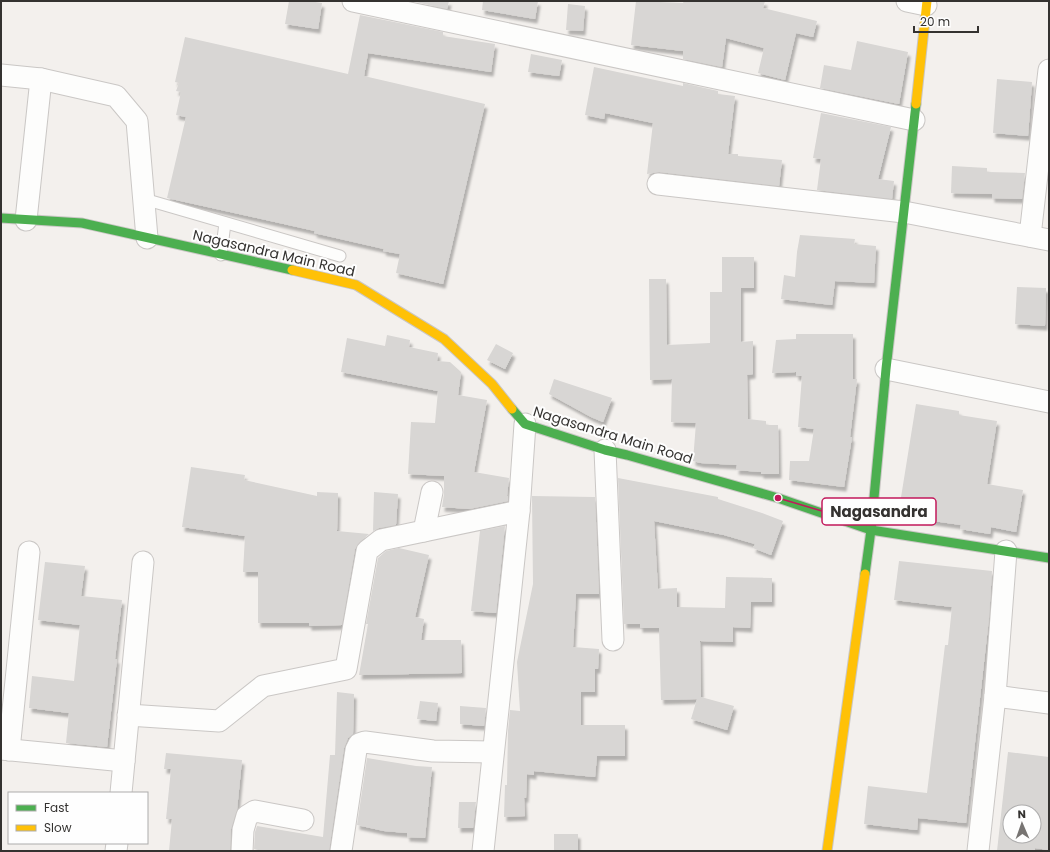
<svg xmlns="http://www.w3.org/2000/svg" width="1050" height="852" viewBox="0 0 1050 852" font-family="Poppins,sans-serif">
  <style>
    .building { fill: #d8d6d4; fill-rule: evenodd; filter: url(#shadow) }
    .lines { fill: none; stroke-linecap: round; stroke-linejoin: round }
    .lane-casing { stroke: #cac7c5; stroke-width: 13 }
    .street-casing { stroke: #cac7c5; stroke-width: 23 }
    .fast-casing { stroke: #cac7c5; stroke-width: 11 }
    .slow-casing { stroke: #cac7c5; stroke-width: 11 }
    .lane { stroke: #fdfdfc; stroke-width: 11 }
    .street { stroke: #fdfdfc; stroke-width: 21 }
    .fast { stroke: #4caf50; stroke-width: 9 }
    .slow { stroke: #ffc107; stroke-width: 9 }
    .labels { text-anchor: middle; stroke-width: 4; stroke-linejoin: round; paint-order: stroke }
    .street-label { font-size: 14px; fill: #343230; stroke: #fefefe }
    .leader { fill: none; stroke: #c2185b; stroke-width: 1.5 }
    .callout-dot { fill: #c2185b; stroke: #fefefe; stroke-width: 1.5 }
    .callout { fill: #fefefe; stroke: #c2185b; stroke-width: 1.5 }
    .callout-label { font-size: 15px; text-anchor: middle; font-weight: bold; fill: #343230 }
  </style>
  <defs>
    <filter id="shadow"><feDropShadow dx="2.5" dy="4.5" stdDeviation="1" flood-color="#0004"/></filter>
  </defs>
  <rect width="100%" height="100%" fill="#f3f0ed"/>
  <g class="building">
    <polygon points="289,1 309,1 322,3 318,29 285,24"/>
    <polygon points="411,1 449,1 447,9"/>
    <polygon points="483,1 538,1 535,19 482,10"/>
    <polygon points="636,1 683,3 684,1 765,1 763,8 817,21 813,37 796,33 785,80 758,73 764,48 726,38 722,67 683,59 683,51 631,45"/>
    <polygon points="568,4 585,6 583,31 566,30"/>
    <polygon points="360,15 443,32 443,36 495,44 491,72 368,53 364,76 485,104 443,284 396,273 400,254 383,251 384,249 314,233 315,231 167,198 186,117 176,115 181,92 176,91 179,83 175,82 185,37 348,74"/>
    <polygon points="857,41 908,52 899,104 820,88 824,65 851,70"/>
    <polygon points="531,54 562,60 559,76 528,72"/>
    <polygon points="594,67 683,86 683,83 718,91 718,94 735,96 728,154 738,154 738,156 782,160 779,186 659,172 647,174 653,123 605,113 604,119 585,115"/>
    <polygon points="997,79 1032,82 1028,136 993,133"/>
    <polygon points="821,113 891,127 878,179 894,181 892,199 817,190 821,159 813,158"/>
    <polygon points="952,166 987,168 987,172 1025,173 1022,199 992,198 992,194 951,193"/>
    <polygon points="800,235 855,239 854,244 876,246 874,283 835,281 832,305 781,299 784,275 795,277 797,252"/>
    <polygon points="722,257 754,257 754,288 741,288 741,342 753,341 753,374 747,375 748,419 766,421 766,425 778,425 779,474 761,474 761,472 736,470 737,465 701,463 693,461 696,423 671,422 672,379 650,380 649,279 666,279 667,345 710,343 710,292 722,292"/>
    <polygon points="1017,287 1046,288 1045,326 1015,324"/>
    <polygon points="796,334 853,334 853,379 857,379 850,437 852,437 844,487 789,480 790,461 809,461 814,429 798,427 802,376 796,376 796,372 772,373 776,340 796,339"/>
    <polygon points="387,335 410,340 409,347 438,353 437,361 450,362 461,372 458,395 487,400 474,472 509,478 507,496 508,496 508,501 469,509 442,507 444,494 444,476 408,474 411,422 435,423 438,391 341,372 347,338 385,346"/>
    <polygon points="496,344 513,353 505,369 487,360"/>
    <polygon points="554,379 612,398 603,422 591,417 549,394"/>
    <polygon points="916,404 959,411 959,415 997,421 987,484 1023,490 1016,532 991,527 990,534 960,529 961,525 898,516"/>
    <polygon points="191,467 245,475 244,480 317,496 317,492 338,493 337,531 369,534 360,542 355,549 342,625 309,626 309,623 258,623 258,572 243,572 245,536 182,527"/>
    <polygon points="618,478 718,497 718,499 762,513 783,521 771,555 753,548 755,544 724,535 654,521 658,589 677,588 677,607 725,608 726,577 772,578 772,602 751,602 750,628 733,627 733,642 700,641 701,697 734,706 727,730 691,719 697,699 661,700 659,628 640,628 640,624 624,624"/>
    <polygon points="374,492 398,494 396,525 379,528 373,531"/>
    <polygon points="532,496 595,497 599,594 576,594 573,647 599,649 598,669 595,669 595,692 581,692 581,725 625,725 625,756 597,756 595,777 534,771 534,775 527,774 526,798 524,798 525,816 504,817 505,785 507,785 508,731 510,710 520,711 517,662 533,584"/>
    <polygon points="505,526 496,613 471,611 480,531"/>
    <polygon points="399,548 429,555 415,617 424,619 421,640 461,640 462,673 359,675 368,624 366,624 378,558 386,551"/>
    <polygon points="899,561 992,571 989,618 966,823 918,818 917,830 864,824 868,786 927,793 945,645 948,645 952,607 894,600"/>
    <polygon points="45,562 85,566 81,596 122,600 115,659 117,659 107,747 66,743 69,713 29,708 32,676 74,681 80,625 38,620"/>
    <polygon points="337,692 354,694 353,734 348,738 344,748 329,851 266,851 254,849 255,832 257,826 323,837 330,755 335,755"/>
    <polygon points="420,701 438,703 436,721 417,719"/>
    <polygon points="460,706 486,708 484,726 460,724"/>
    <path d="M 1008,752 L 1049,757 L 1049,850 L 1035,848 L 1035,851 L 997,851 ZM 1010,812 L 1034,812 L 1034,836 L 1010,836 Z"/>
    <polygon points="166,753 242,760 237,810 231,829 230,851 169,851 172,819 166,819 171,769 164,769"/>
    <polygon points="367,758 416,766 432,767 425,838 407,837 407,833 384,831 357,825"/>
    <polygon points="459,802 476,802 473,828 458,828"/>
    <rect x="554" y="834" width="24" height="17"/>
  </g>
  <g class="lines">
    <defs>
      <g id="lane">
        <polyline points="144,199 340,256"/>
        <polyline points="221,255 225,223"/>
      </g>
      <g id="street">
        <polyline points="353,1 914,120"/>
        <polyline points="907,1 926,5"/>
        <polyline points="1,75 41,79 116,96 137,121 147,238"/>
        <polyline points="658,184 904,212 1049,240"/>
        <polyline points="26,220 41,79"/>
        <polyline points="1030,236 1049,70"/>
        <polyline points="886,369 1049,402"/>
        <polyline points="605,450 613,640"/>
        <polyline points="424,531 432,492"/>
        <polyline points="995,696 1049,703"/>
        <polyline points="128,715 219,721 263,686 346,669 367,551 381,540 519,511"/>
        <polyline points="1,749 124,761"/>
        <polyline points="9,750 29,552"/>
        <polyline points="121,793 143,562"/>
        <polyline points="116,851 117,843"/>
        <polyline points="242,851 243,830 247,816 255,811 303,820"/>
        <polyline points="341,851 356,750 359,744 365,742 433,751 493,752"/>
        <polyline points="483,851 519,511 525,424"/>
        <polyline points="978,851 995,696 1006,551"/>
      </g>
      <g id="fast">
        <polyline points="1,218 82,223 292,270"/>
        <polyline points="512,409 525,424 605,450 627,455 778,498 871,530 1049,558"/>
        <polyline points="865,574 871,530 886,369 916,104"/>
      </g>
      <g id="slow">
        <polyline points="916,104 927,1"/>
        <polyline points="292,270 356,285 444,339 492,384 512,409"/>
        <polyline points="827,851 865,574"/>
      </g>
    </defs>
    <use href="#lane" class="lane-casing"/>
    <use href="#street" class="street-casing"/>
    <use href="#fast" class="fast-casing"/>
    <use href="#slow" class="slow-casing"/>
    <use href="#lane" class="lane"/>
    <use href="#street" class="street"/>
    <use href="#fast" class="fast"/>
    <use href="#slow" class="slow"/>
  </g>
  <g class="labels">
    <g class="street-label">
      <text transform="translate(274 253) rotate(13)" y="5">Nagasandra Main Road</text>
      <text transform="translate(613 435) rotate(17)" y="5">Nagasandra Main Road</text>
    </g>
  </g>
  <path class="leader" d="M778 498L822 511"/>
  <circle class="callout-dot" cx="778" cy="498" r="4"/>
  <rect class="callout" x="822" y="498" width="114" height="27" rx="4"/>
  <g class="callout-label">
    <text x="879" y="517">Nagasandra</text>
  </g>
  <rect width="1050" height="852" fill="none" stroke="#343230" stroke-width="4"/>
  <rect x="8" y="792" width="140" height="52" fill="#fefefe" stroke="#adacac"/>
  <rect x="16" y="805" width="20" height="6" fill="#4caf50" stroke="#adacac"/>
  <text x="44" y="812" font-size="12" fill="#343230">Fast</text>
  <rect x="16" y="825" width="20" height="6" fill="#ffc107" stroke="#adacac"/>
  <text x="44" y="832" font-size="12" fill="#343230">Slow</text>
  <g transform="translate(1022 824) rotate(358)"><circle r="19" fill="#fefefe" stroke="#adacac"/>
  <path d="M0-3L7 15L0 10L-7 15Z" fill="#777472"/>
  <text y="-6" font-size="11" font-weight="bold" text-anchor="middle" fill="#343230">N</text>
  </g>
  <path d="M914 26v6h64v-6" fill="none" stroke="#343230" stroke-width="2"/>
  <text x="920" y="26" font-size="12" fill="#343230" stroke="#fefefe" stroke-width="3" paint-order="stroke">20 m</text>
</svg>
